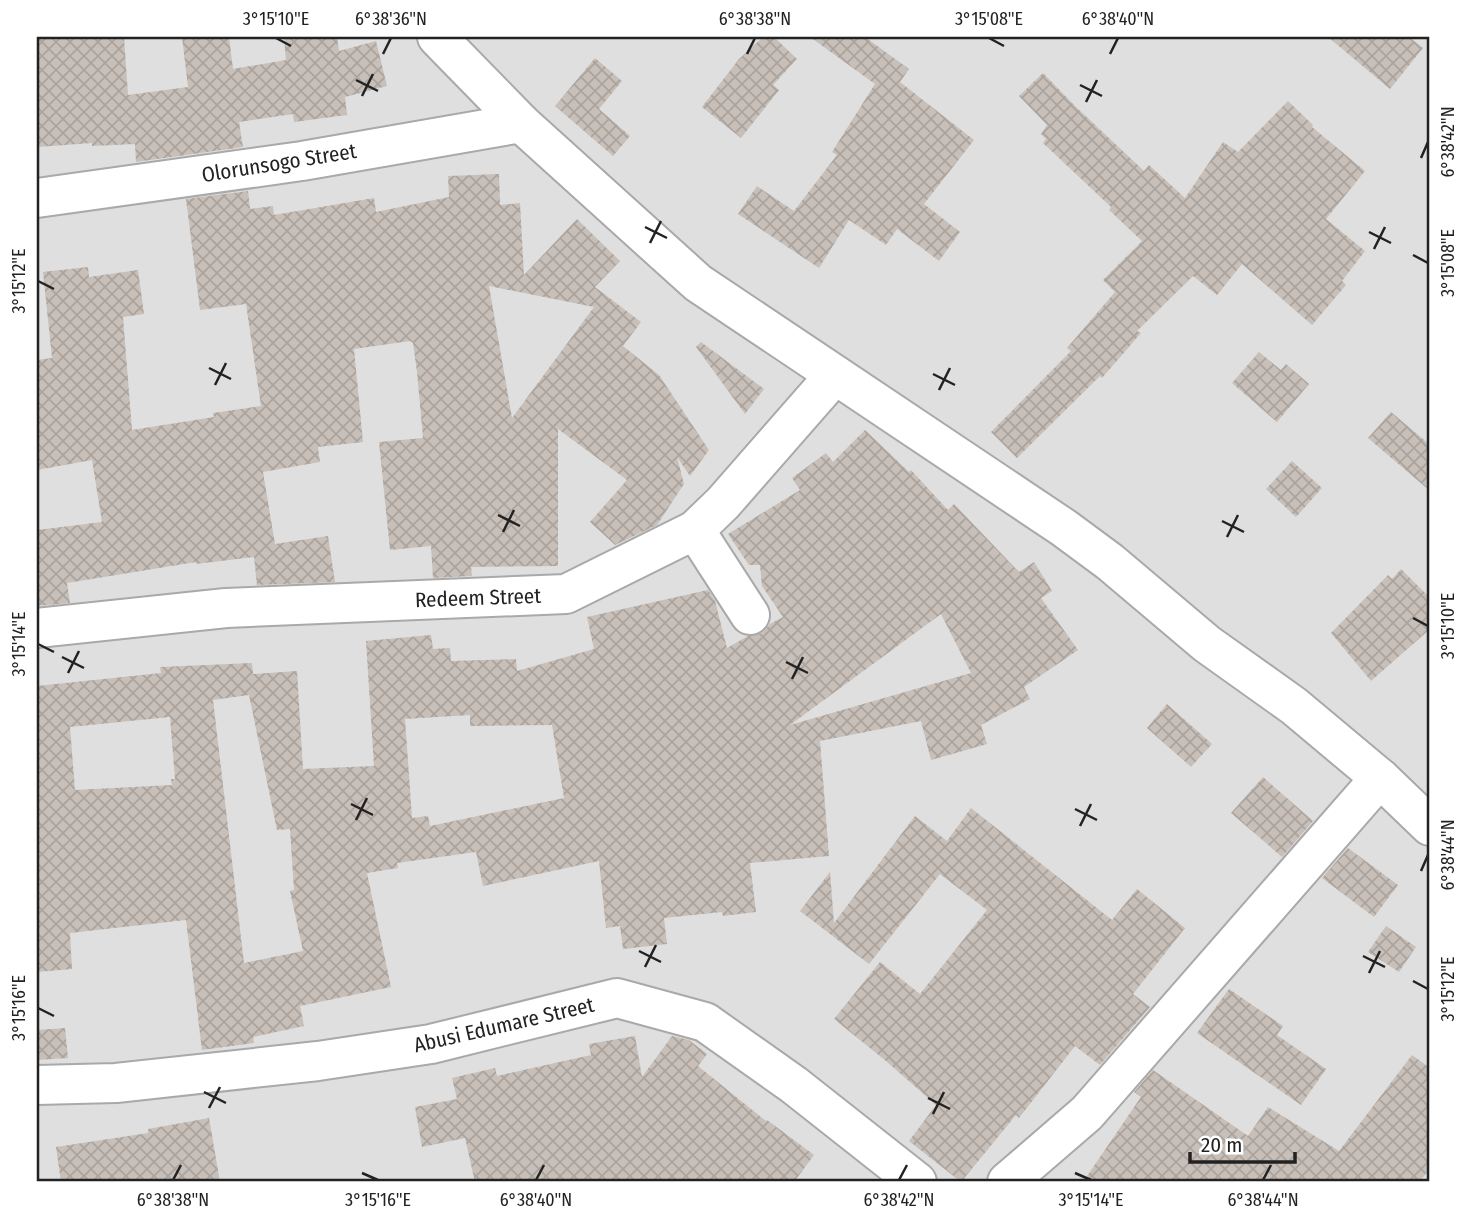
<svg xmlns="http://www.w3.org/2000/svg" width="1467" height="1219" viewBox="0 0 1467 1219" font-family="'Fira Sans Condensed',sans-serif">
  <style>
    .residential { fill: #e0dfdf }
    .building { fill: url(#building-cross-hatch); fill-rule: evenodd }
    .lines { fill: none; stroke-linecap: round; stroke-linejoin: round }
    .minor-casing { stroke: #a9a9a9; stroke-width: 42 }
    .minor { stroke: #fff; stroke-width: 38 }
    .ticks { fill: none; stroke: #222; stroke-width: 2.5 }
    .labels { text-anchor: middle; stroke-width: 5; stroke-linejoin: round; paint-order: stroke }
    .street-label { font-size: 21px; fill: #222; stroke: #fff }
    .neatline { fill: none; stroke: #222; stroke-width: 2.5 }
    .ticks-label { font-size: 18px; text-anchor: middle; fill: #222 }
  </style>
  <defs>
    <pattern id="building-cross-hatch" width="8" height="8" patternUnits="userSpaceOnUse" patternTransform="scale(1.75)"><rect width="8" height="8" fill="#c7bfb8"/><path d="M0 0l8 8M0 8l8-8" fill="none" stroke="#aba49e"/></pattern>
  </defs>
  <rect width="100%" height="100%" fill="#f2efe9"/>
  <rect class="residential" x="37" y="37" width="1393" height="1145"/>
  <g class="building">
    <polygon points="37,37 124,37 128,95 188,87 182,37 229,37 233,69 286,60 284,37 337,37 339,51 376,41 387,86 345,97 347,115 294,122 293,114 239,122 243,147 136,162 135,144 92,146 92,143 37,147 37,85 39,85"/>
    <polygon points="763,37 774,37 797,59 773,85 779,90 741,138 702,107 739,59"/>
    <polygon points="810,37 865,37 909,69 900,82 974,140 924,204 960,232 939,261 897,229 886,245 849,220 819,268 738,214 757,186 794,211 837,155 832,152 875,84"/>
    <polygon points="1328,37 1409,37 1423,48 1390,89"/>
    <polygon points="595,58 622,81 599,109 630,136 613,156 555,106"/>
    <polygon points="1043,73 1076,107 1144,171 1149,165 1185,198 1223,142 1238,152 1288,101 1313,125 1312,127 1365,171 1326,219 1365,251 1342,281 1346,285 1312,325 1242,264 1217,295 1193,276 1137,331 1141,333 1102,378 1100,376 1017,458 991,432 1071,351 1067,348 1115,292 1103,280 1142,241 1109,210 1111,207 1043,143 1046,139 1041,134 1047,125 1019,96"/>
    <path d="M 499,174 L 500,205 L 520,203 L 524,275 L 577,219 L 620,261 L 595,287 L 641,322 L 623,346 L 659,375 L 709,450 L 690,476 L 677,457 L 684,484 L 657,525 L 615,545 L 590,522 L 627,480 L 558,429 L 558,566 L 471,567 L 472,576 L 433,578 L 431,546 L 390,550 L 379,442 L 423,438 L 417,372 L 413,343 L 410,341 L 354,349 L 363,442 L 318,447 L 320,462 L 263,472 L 275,544 L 328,536 L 335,582 L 257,585 L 254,557 L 196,564 L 196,562 L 67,583 L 70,603 L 37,606 L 37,530 L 102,522 L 92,460 L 37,470 L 37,360 L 52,358 L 43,272 L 88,267 L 89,277 L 138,270 L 144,314 L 123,317 L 132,430 L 214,417 L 213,413 L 261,406 L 246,304 L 200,310 L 186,199 L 248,191 L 250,209 L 273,206 L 274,215 L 374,198 L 376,212 L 449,197 L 448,176 ZM 489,286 L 594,307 L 512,418 Z"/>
    <polygon points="701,342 764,389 745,414 696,347"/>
    <polygon points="1259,352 1281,370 1286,364 1309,384 1277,422 1232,383"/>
    <polygon points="1391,412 1430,445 1430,491 1368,438"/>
    <path d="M 865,430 L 909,472 L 911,470 L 948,510 L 954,504 L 1019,572 L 1034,562 L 1052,591 L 1041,598 L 1078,650 L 1024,687 L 1030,699 L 981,725 L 987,744 L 931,760 L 921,721 L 820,741 L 829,856 L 750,863 L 756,912 L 723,916 L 722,912 L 664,918 L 667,944 L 623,949 L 620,926 L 606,928 L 599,861 L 483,886 L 476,852 L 397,863 L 398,868 L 367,873 L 391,987 L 300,1006 L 304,1026 L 253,1037 L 254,1043 L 202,1050 L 186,920 L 70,933 L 72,969 L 37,972 L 37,686 L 161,673 L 160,667 L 252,663 L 253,674 L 297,671 L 303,769 L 374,766 L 366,641 L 431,635 L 433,649 L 450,648 L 451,661 L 516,659 L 517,671 L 594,649 L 587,617 L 708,590 L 715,601 L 727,648 L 748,636 L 762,633 L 770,624 L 783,617 L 762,586 L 760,565 L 749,565 L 728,534 L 800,490 L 792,478 L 826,453 L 833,462 ZM 941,614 L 971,673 L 790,725 ZM 249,695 L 277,830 L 290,829 L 294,890 L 290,891 L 303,951 L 244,963 L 213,700 ZM 470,715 L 470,726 L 552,725 L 564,798 L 430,826 L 428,816 L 412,818 L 405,719 ZM 170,717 L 175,779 L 171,779 L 172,785 L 75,790 L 70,727 Z"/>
    <polygon points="1292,461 1322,488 1296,517 1266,489"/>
    <polygon points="1401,569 1430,598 1430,629 1371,681 1331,633 1388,575 1392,579"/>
    <polygon points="1167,704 1212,744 1191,767 1147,728"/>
    <polygon points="1263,777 1313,821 1282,857 1231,813"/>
    <polygon points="971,808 1112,920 1137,889 1185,928 1133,994 1150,1007 1100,1065 1075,1046 1019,1118 1016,1115 961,1182 909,1141 936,1105 886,1061 834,1019 880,962 920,994 987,910 940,874 869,964 800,911 830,872 834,923 915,816 947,841"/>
    <polygon points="1348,848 1398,885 1374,917 1322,878"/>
    <polygon points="1386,926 1416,947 1399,972 1368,952"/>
    <polygon points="1229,989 1283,1026 1277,1035 1326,1069 1301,1105 1197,1033"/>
    <polygon points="65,1028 68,1058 37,1060 37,1030"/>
    <polygon points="635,1036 642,1077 672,1036 689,1040 707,1054 698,1066 766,1121 767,1120 814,1155 794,1182 475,1182 465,1138 422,1147 415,1107 457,1099 452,1078 495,1068 497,1076 591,1055 589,1044"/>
    <polygon points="1412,1055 1430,1068 1430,1169 1419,1182 1083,1182 1141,1097 1134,1092 1153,1070 1248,1136 1268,1107 1339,1151"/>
    <polygon points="209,1118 220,1182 61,1182 56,1147 148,1133 148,1129"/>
  </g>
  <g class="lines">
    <defs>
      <g id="minor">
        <polyline points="437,37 521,123 698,283 1064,528 1110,562 1207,644 1294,706 1380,778 1430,826"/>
        <polyline points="37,198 302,161 521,123"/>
        <polyline points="695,530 750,615"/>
        <polyline points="37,628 226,608 566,594 695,530 723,503 835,375"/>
        <polyline points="37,1085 116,1083 318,1061 431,1044 617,998 705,1022 794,1085 917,1182"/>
        <polyline points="1007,1182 1087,1113 1380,778"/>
      </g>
    </defs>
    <use href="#minor" class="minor-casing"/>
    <use href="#minor" class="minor"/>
  </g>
  <path class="ticks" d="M 276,38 L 291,46M 989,38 L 1004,46M 383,54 L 391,38M 747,54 L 755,38M 1110,54 L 1118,38M 356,80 L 378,91M 1080,85 L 1102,96M 362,96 L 373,74M 1086,102 L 1097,80M 1421,158 L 1428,142M 645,227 L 667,238M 1369,232 L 1391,243M 650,243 L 661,221M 1374,249 L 1385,227M 1413,255 L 1428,263M 38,281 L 54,289M 209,368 L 231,379M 933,374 L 955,385M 215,385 L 226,363M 939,390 L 950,368M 498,515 L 520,526M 1222,521 L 1244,532M 503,532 L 514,510M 1227,537 L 1238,515M 1413,618 L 1428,626M 38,644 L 54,652M 62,657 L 84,668M 786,662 L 808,673M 68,673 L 79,651M 792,679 L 803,657M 351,804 L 373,815M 1075,809 L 1097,820M 356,820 L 367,798M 1080,826 L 1091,804M 1421,871 L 1428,855M 639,951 L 661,962M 1363,956 L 1385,967M 645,967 L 656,945M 1369,973 L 1380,951M 1413,981 L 1428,989M 38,1008 L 54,1016M 204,1092 L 226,1103M 928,1098 L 950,1109M 209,1108 L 220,1087M 933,1114 L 944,1092M 362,1173 L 378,1180M 1075,1173 L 1091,1180M 173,1180 L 181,1165M 536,1180 L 544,1165M 899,1180 L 907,1165M 1263,1180 L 1271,1165"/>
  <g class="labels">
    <g class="street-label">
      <text transform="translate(279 163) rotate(-9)" y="7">Olorunsogo Street</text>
      <text transform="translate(478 598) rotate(-2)" y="7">Redeem Street</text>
      <text transform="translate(504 1025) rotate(-13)" y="7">Abusi Edumare Street</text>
    </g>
  </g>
  <rect width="1467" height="1219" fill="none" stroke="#ffffff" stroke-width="77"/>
  <path d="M1190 1152v10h105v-10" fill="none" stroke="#222222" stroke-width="3.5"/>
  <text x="1201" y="1152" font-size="21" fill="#222222" stroke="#ffffff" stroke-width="5" paint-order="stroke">20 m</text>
  <rect x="38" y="38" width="1390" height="1142" class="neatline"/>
  <g class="ticks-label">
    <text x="276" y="25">3°15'10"E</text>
    <text x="391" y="25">6°38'36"N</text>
    <text x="755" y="25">6°38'38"N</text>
    <text x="989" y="25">3°15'08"E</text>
    <text x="1118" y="25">6°38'40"N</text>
    <text transform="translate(1448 142) rotate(-90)" y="6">6°38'42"N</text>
    <text transform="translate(1448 263) rotate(-90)" y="6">3°15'08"E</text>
    <text transform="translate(19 281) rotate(-90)" y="6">3°15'12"E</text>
    <text transform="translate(1448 626) rotate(-90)" y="6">3°15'10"E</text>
    <text transform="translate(19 644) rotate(-90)" y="6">3°15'14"E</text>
    <text transform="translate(1448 855) rotate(-90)" y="6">6°38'44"N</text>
    <text transform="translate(1448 989) rotate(-90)" y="6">3°15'12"E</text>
    <text transform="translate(19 1008) rotate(-90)" y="6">3°15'16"E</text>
    <text x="173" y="1206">6°38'38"N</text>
    <text x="378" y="1206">3°15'16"E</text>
    <text x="536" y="1206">6°38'40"N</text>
    <text x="899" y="1206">6°38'42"N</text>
    <text x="1091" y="1206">3°15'14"E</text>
    <text x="1263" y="1206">6°38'44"N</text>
  </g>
</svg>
